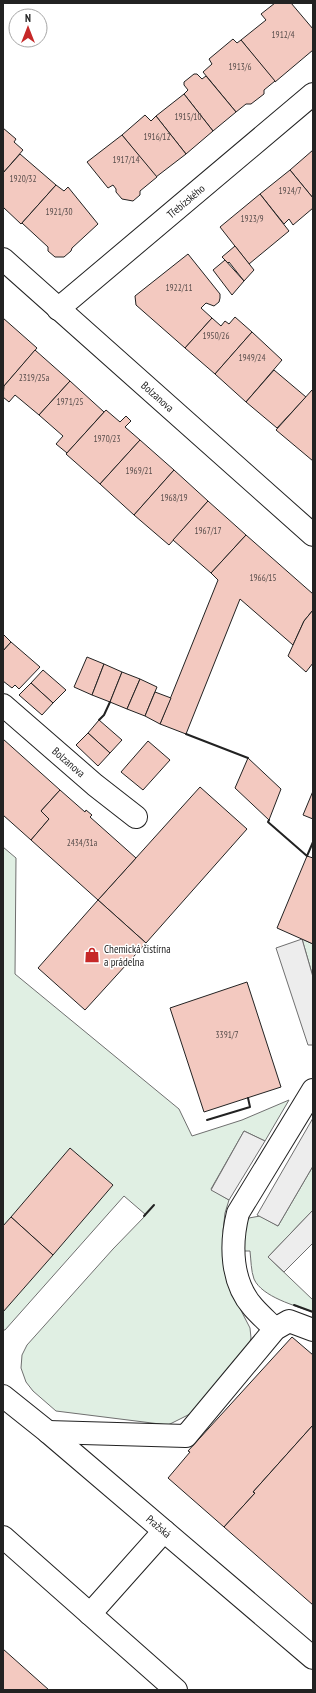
<svg xmlns="http://www.w3.org/2000/svg" width="316" height="1693" viewBox="0 0 316 1693" font-family="'PT Sans Narrow',sans-serif">
  <style>
    .green { fill: #e0efe3; stroke: #6f6f6f }
    .parking { fill: #ededed; stroke: #6f6f6f }
    .building { fill: #f3c9c0; stroke: #222 }
    .lines { fill: none; stroke-linecap: round; stroke-linejoin: round }
    .street-casing { stroke: #222; stroke-width: 24 }
    .primary-casing { stroke: #222; stroke-width: 24 }
    .street { stroke: #fff; stroke-width: 22 }
    .primary { stroke: #fff; stroke-width: 22 }
    .wall { stroke: #222; stroke-width: 2 }
    .labels { text-anchor: middle; stroke-width: 3; stroke-linejoin: round; paint-order: stroke }
    .number-label { font-size: 9px; fill: #564c4a }
    .street-label { font-size: 11px; fill: #222; stroke: #fff }
    .poi-label { font-size: 11px; fill: #222; stroke: #fff; text-anchor: start }
  </style>
  <rect width="100%" height="100%" fill="#fff"/>
  <g class="green">
    <polygon points="3,847 16,858 15,974 179,1109 192,1136 242,1120 289,1100 265,1141 244,1131 211,1189 229,1200 225,1213 223,1231 229,1287 250,1328 251,1338 249,1346 192,1413 168,1425 56,1411 33,1391 26,1382 21,1368 22,1355 27,1345 113,1249 146,1215 124,1196 5,1330 3,1330"/>
    <polygon points="302,939 313,944 313,977"/>
    <path d="M 313,1166 L 313,1210 L 268,1257 L 313,1300 L 313,1312 C 296,1306 262,1297 254,1279 C 251,1271 251,1260 250,1251 L 243,1251 L 243,1228 L 249,1218 L 260,1216 L 278,1226 Z"/>
  </g>
  <g class="parking">
    <polygon points="302,939 313,977 313,1045 308,1045 276,948"/>
    <polygon points="313,1118 313,1166 278,1226 257,1215"/>
    <polygon points="244,1131 265,1141 229,1200 211,1190"/>
    <polygon points="313,1210 313,1243 284,1272 268,1257"/>
  </g>
  <g class="building">
    <polygon points="275,3 291,3 313,29 313,50 275,82 241,40 266,20 261,14"/>
    <polygon points="233,39 237,43 241,40 275,81 264,90 264,94 251,104 246,104 236,112 203,72 212,64 209,59"/>
    <polygon points="194,74 197,74 202,79 206,76 236,112 213,131 184,94 188,90 184,85 184,82"/>
    <polygon points="184,94 213,131 186,154 156,116"/>
    <polygon points="145,115 151,121 156,116 186,154 156,177 122,135"/>
    <polygon points="3,128 16,139 14,142 23,150 3,173"/>
    <polygon points="122,135 157,177 140,191 140,195 133,201 122,199 116,192 116,189 113,185 108,188 87,162"/>
    <polygon points="313,150 313,198 290,170"/>
    <polygon points="20,154 56,185 21,224 3,207 3,173"/>
    <polygon points="290,170 313,198 313,208 293,225 289,219 284,224 260,194"/>
    <polygon points="56,185 64,191 68,187 98,224 72,248 71,251 64,257 55,257 48,251 48,247 22,223"/>
    <polygon points="260,194 289,231 249,264 220,227"/>
    <polygon points="235,246 254,270 244,281 229,262 228,263 222,257"/>
    <polygon points="188,254 220,294 220,298 219,302 214,306 206,303 201,308 212,318 185,348 136,305 135,296"/>
    <polygon points="225,260 244,281 232,295 213,270"/>
    <polygon points="235,317 252,332 215,374 185,348 212,318 221,326 225,321 229,324"/>
    <polygon points="3,318 37,348 4,386 3,390"/>
    <polygon points="252,332 282,360 246,402 215,374"/>
    <polygon points="35,350 70,381 39,415 15,395 9,402 3,397 4,386"/>
    <polygon points="274,370 306,397 277,428 246,402"/>
    <polygon points="70,381 104,412 67,453 56,444 63,436 39,415"/>
    <polygon points="312,390 313,391 313,461 276,430"/>
    <polygon points="106,410 120,422 126,416 131,421 125,427 140,440 100,484 66,454"/>
    <polygon points="140,440 174,470 134,515 100,484"/>
    <polygon points="174,470 208,501 169,545 134,515"/>
    <polygon points="208,501 246,535 211,573 173,540"/>
    <polygon points="246,535 313,594 313,610 304,621 293,645 240,599 186,734 160,724 218,580 211,573"/>
    <polygon points="313,610 313,663 306,672 288,656 304,621"/>
    <polygon points="3,634 11,642 3,651"/>
    <polygon points="11,642 40,667 19,689 15,685 12,688 3,681 3,651"/>
    <polygon points="87,657 104,664 92,695 74,687"/>
    <polygon points="104,664 122,672 110,702 92,695"/>
    <polygon points="43,670 66,690 53,703 31,683"/>
    <polygon points="122,672 140,679 127,709 110,702"/>
    <polygon points="140,679 157,687 145,716 127,709"/>
    <polygon points="31,683 53,703 42,715 19,695"/>
    <polygon points="155,692 171,698 160,724 145,716"/>
    <polygon points="99,720 122,740 110,753 88,733"/>
    <polygon points="88,733 110,753 98,766 76,745"/>
    <polygon points="3,739 60,790 41,811 49,819 31,840 3,815"/>
    <polygon points="148,741 170,760 143,790 121,772"/>
    <polygon points="248,758 281,789 269,820 235,788"/>
    <polygon points="200,787 247,829 146,943 98,900"/>
    <polygon points="60,790 85,812 86,810 92,815 90,817 136,858 98,900 31,840 49,819 41,811"/>
    <polygon points="313,791 313,819 303,815"/>
    <polygon points="307,856 313,858 313,944 277,928"/>
    <polygon points="98,900 146,943 85,1010 38,968"/>
    <polygon points="247,982 281,1087 204,1112 170,1008"/>
    <polygon points="70,1148 113,1185 53,1255 11,1217"/>
    <polygon points="11,1217 53,1255 3,1312 3,1226"/>
    <polygon points="292,1337 313,1355 313,1425 253,1492 255,1493 224,1527 168,1478 190,1452 188,1451"/>
    <polygon points="313,1425 313,1605 224,1527 255,1493 253,1492"/>
    <polygon points="3,1649 49,1690 3,1690"/>
  </g>
  <g class="lines">
    <defs>
      <g id="street">
        <path id="s1" d="M 3,259 L 313,535"/>
        <path id="s2" d="M 58,309 L 313,94"/>
        <path id="s3" d="M 3,705 L 95,785 L 136,817"/>
        <path d="M 275,1329 C 268,1322 260,1315 253,1307 C 231,1282 230,1245 238,1213 L 313,1090"/>
        <path id="s4" d="M 3,1396 L 48,1432 L 313,1658"/>
        <polyline points="48,1432 186,1436 275,1329 289,1321 313,1330"/>
        <polyline points="90,1614 164,1531"/>
      </g>
      <polyline id="primary" points="3,1537 176,1690"/>
    </defs>
    <use href="#street" class="street-casing"/>
    <use href="#primary" class="primary-casing"/>
    <use href="#street" class="street"/>
    <use href="#primary" class="primary"/>
    <g class="wall">
      <polyline points="99,720 104,715 110,702"/>
      <polyline points="186,734 248,758"/>
      <polyline points="269,820 268,822 307,856 313,842"/>
      <polyline points="207,1120 250,1107 248,1098"/>
      <polyline points="144,1216 154,1205"/>
      <polyline points="294,1305 313,1312"/>
    </g>
  </g>
  <defs>
    <symbol id="shop-bare" viewBox="-9 -9 18 18"><path d="M-5-2.5h2.3a2.7 3.5 0 0 1 5.4 0H5L5.5 6h-11ZM-1.5-2.5h3a1.5 2.3 0 0 0-3 0Z" fill="#c62828" stroke="#fff" stroke-width="2.5" paint-order="stroke"/></symbol>
  </defs>
  <g fill-rule="evenodd">
    <use href="#shop-bare" x="81" y="944" width="22" height="22"/>
  </g>
  <g class="labels">
    <g class="number-label">
      <text x="283" y="38">1912/4</text>
      <text x="240" y="70">1913/6</text>
      <text x="188" y="120">1915/10</text>
      <text x="157" y="140">1916/12</text>
      <text x="126" y="163">1917/14</text>
      <text x="23" y="182">1920/32</text>
      <text x="290" y="194">1924/7</text>
      <text x="59" y="215">1921/30</text>
      <text x="252" y="222">1923/9</text>
      <text x="179" y="291">1922/11</text>
      <text x="216" y="339">1950/26</text>
      <text x="252" y="361">1949/24</text>
      <text x="34" y="381">2319/25a</text>
      <text x="70" y="405">1971/25</text>
      <text x="107" y="442">1970/23</text>
      <text x="139" y="474">1969/21</text>
      <text x="174" y="501">1968/19</text>
      <text x="208" y="534">1967/17</text>
      <text x="263" y="581">1966/15</text>
      <text x="82" y="846">2434/31a</text>
      <text x="227" y="1038">3391/7</text>
    </g>
    <g class="street-label">
      <text dy="4" stroke="none"><textPath href="#s2" startOffset="167">Třebízského</textPath></text>
      <text dy="4" stroke="none"><textPath href="#s1" startOffset="207">Bolzanova</textPath></text>
      <text dy="4" stroke="none"><textPath href="#s3" startOffset="87">Bolzanova</textPath></text>
      <text dy="4" stroke="none"><textPath href="#s4" startOffset="203">Pražská</textPath></text>
    </g>
    <g class="poi-label">
      <text x="104" y="953">Chemická čistírna<tspan x="104" dy="13">a prádelna</tspan></text>
    </g>
  </g>
  <rect width="316" height="1693" fill="none" stroke="#222222" stroke-width="8"/>
  <g transform="translate(28 28)"><circle r="19" fill="#ffffff" stroke="#a7a7a7"/>
  <path d="M0-3L7 15L0 10L-7 15Z" fill="#c62828"/>
  <text y="-6" font-size="11" font-weight="bold" text-anchor="middle" fill="#222222">N</text>
  </g>
</svg>
